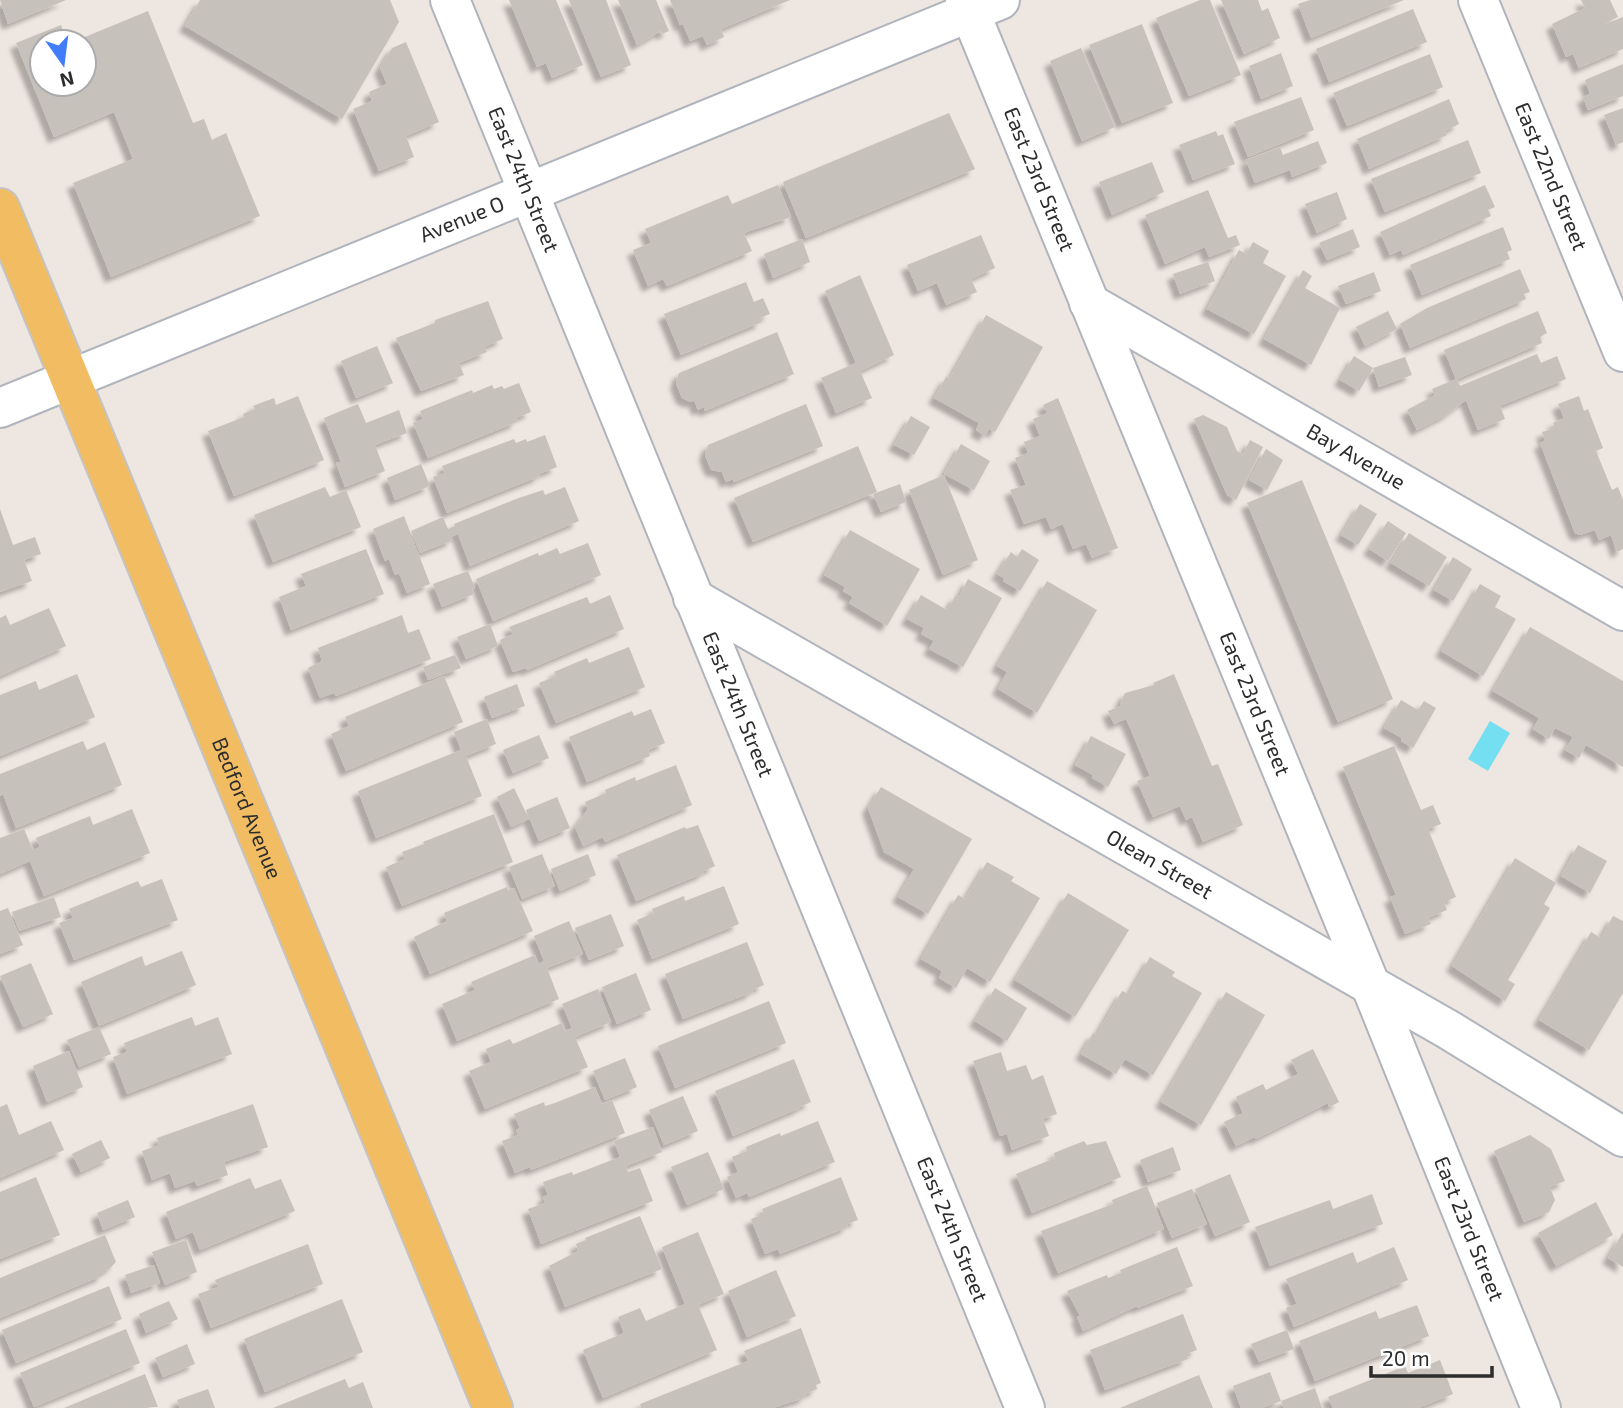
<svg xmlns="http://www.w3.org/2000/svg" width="1623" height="1408" viewBox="0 0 1623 1408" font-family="'Exo 2',sans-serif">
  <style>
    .water { fill: #74dff0 }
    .building { fill: #c7c1bb; filter: url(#shadow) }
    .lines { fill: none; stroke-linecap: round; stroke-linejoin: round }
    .minor-casing { stroke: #b0b4bd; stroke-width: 42 }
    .major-casing { stroke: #c4c4c4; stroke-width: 42 }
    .minor { stroke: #fff; stroke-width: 38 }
    .major { stroke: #f2bd62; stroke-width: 38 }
    .labels { text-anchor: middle; stroke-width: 6; stroke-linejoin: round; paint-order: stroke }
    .street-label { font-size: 21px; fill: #2d2d2d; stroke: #fff }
  </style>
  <defs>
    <filter id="shadow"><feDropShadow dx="-6" dy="6" stdDeviation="2" flood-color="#0004"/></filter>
  </defs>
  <rect width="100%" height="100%" fill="#eee6e0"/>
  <polygon class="water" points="1490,721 1510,733 1488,771 1468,759"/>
  <g class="building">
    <polygon points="0,0 66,0 8,24"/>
    <polygon points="200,0 390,0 399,22 342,119 185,26"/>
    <polygon points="509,0 556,0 583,65 552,78 546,63 537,67"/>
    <polygon points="569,0 606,0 631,65 601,77"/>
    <polygon points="618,0 656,0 669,31 662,34 661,31 637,45"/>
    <polygon points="670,0 790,0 721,29 724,37 707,45 703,36 690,41 683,24 680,25"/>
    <polygon points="1200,0 1210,0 1241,75 1189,96 1156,18"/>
    <polygon points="1221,0 1258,0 1262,11 1268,8 1280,38 1244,54"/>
    <polygon points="1310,0 1404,0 1311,38 1298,4"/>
    <polygon points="1581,0 1610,0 1618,17 1598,27 1623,17 1623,49 1579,68 1573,54 1566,57 1552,24 1585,8"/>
    <polygon points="1413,9 1427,42 1329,82 1316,49"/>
    <polygon points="148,11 193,123 204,119 212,140 226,133 260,216 111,277 73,183 133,159 114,112 54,137 16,43 61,25 67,42 42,42 42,84 84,84 84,42 73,42"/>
    <polygon points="1142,24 1173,103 1122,123 1089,45"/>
    <polygon points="406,42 439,122 406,136 414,157 379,171 353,109 372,101 369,92 387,84 380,68 392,48"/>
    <polygon points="1081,48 1115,127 1082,141 1050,61"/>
    <polygon points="1281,53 1293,86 1261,99 1249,66"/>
    <polygon points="1430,54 1443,87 1347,126 1333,93"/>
    <polygon points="1623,64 1623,96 1588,110 1583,97 1590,94 1585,80"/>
    <polygon points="1301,97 1314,130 1248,157 1234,122"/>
    <polygon points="1449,99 1459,124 1445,131 1447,135 1369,169 1357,139"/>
    <polygon points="1623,108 1623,142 1616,145 1604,115"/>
    <polygon points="949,113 975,169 806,238 783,182"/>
    <polygon points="1216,131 1218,136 1223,134 1235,164 1193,180 1179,145"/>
    <polygon points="1468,140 1481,173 1385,212 1371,179"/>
    <polygon points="1318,141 1327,163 1292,177 1290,170 1255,183 1246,160 1280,147 1283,155"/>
    <polygon points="1152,162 1164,192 1112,215 1099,182"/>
    <polygon points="778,185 791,217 744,233 752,251 667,286 663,279 648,286 633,250 651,243 645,229 728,195 732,204"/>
    <polygon points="1485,185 1495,207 1488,210 1491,216 1403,255 1401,250 1390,255 1380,232"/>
    <polygon points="1208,190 1228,238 1236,235 1240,245 1209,257 1205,247 1165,264 1145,215"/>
    <polygon points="1337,192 1347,219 1317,233 1305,204"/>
    <polygon points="1503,227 1512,250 1507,252 1510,259 1422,295 1410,265"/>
    <polygon points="1353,229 1360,247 1327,260 1319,243"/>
    <polygon points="981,235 995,268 971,279 977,292 946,305 937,283 918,291 907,265"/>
    <polygon points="802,239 810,262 773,278 764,254"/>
    <polygon points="1253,242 1269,251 1263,263 1286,276 1254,334 1207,309 1239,250 1246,254"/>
    <polygon points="1208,262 1215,281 1180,294 1173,274"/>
    <polygon points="1520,269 1530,292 1524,294 1526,299 1410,348 1400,324 1427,308"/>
    <polygon points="1303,270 1312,276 1305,288 1340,308 1311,365 1264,339"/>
    <polygon points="1374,272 1381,291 1346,304 1338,286"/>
    <polygon points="860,275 894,355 860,371 872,398 836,413 821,378 856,363 825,291"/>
    <polygon points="746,282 754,302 763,298 770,314 760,318 762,322 681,355 664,314"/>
    <polygon points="488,301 503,339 484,347 487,352 459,363 464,375 421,391 396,338 435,323 435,320"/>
    <polygon points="1388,311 1397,329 1365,346 1356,327"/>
    <polygon points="1538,311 1547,333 1540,337 1542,343 1457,379 1460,386 1537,354 1541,363 1557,356 1566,379 1500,406 1505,419 1478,430 1466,400 1446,415 1417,430 1407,410 1435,395 1432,389 1456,379 1444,350"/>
    <polygon points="986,315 1043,347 995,432 989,429 985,436 976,430 979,423 934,398 946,377 950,378"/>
    <polygon points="777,332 794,374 705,411 704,407 698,410 694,400 691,402 682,398 676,383 679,373"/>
    <polygon points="377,346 393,383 356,398 341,361"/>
    <polygon points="1354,356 1373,368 1405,357 1412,375 1379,387 1373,368 1359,391 1340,380"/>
    <polygon points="519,383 531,412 516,418 517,422 428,458 413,423 423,419 420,411 472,390 473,393 492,385 494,389 502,386 504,389"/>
    <polygon points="298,396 324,460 234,496 208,431 244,417 243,414 255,409 253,406 274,398 276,405"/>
    <polygon points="1579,396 1584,411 1588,409 1603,448 1596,451 1612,490 1618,487 1623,500 1623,549 1617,552 1611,535 1599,540 1595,530 1580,535 1575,533 1540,443 1545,441 1542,432 1555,428 1553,423 1564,418 1558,404"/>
    <polygon points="1058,398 1118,548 1092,558 1086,544 1073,549 1063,524 1051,529 1046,517 1024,524 1010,490 1026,485 1015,458 1028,453 1024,442 1040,436 1033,419 1047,413 1043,405"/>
    <polygon points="358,404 366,423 399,410 407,433 375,445 385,471 345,487 336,463 341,462 324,418"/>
    <polygon points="806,404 823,446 734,482 733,479 726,482 722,472 711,470 705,455 708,445"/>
    <polygon points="1203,415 1227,427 1237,451 1243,454 1250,440 1263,447 1236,500 1227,495 1194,419"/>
    <polygon points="911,416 930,427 914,455 894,445"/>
    <polygon points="545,435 557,467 539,474 540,476 447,513 433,477 445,473 442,466 514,439 516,443 526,439 527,442"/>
    <polygon points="961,444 990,461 974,490 944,474"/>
    <polygon points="858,446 877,492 753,542 734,498"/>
    <polygon points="1266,449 1283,460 1267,490 1249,480"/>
    <polygon points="421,464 430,486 395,500 387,478"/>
    <polygon points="944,475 978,560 943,575 909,490"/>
    <polygon points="1302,480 1393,699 1338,722 1247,503"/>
    <polygon points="900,484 906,502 881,512 873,494"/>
    <polygon points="325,487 330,497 346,490 361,527 273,562 254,515"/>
    <polygon points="565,487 579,521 470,566 458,534 451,537 453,540 420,553 411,531 443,517 448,529 455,526 454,524 516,499 543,490 545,495"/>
    <polygon points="1360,504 1377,514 1358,545 1341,535"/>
    <polygon points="0,509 13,545 35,537 41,554 24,560 32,581 0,592"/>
    <polygon points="404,516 430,584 407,593 399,573 395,575 389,559 385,561 373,529"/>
    <polygon points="1388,521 1406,533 1388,561 1369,549"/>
    <polygon points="850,530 920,569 887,626 849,603 853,597 843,591 845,587 824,575"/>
    <polygon points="1409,533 1447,557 1429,586 1391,563"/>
    <polygon points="588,543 601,575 493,621 476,579 538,553 539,556 557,548 560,554"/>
    <polygon points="366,549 384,594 291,630 279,597 306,586 301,574"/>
    <polygon points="1022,549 1039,560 1020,591 1003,581 1004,578 997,574 1011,552 1017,557"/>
    <polygon points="1453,557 1472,569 1453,601 1434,590"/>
    <polygon points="468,571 475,588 472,589 474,594 442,607 433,584"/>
    <polygon points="968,579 1002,598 963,667 929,649 934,641 921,634 924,628 907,619 921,595 947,610 956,595 959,597"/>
    <polygon points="1047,581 1097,610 1037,713 998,689 1007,672 997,666"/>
    <polygon points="1480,584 1501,596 1495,607 1516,619 1483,676 1441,651"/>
    <polygon points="610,595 624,629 527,670 526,668 513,672 500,640 513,634 509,627 587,597 590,604"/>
    <polygon points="49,608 66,646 0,676 0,618 6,615 10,625"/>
    <polygon points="402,615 408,633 419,629 431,659 336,696 334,693 320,698 308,668 322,661 318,648"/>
    <polygon points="490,624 498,646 466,659 457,637"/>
    <polygon points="1530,627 1623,681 1623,767 1586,745 1579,758 1565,750 1573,737 1555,728 1549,739 1533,729 1539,718 1493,691"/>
    <polygon points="629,647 645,687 556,723 539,683 556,676 554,672 587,658 589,663"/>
    <polygon points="455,655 461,668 428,680 423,667"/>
    <polygon points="77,674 95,717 0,756 0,695 36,681 39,690"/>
    <polygon points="1174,674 1212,766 1218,764 1243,825 1203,842 1192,817 1186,820 1180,806 1153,817 1137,781 1150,776 1131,730 1126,719 1114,724 1108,711 1121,706 1120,704 1125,693 1154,685 1153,683"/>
    <polygon points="444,676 463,722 346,771 331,734 349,726 345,717"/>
    <polygon points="517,684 525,706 492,718 484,697"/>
    <polygon points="1401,700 1418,710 1424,701 1436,708 1413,748 1401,741 1402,738 1384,728"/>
    <polygon points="651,709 665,743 648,750 650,756 587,782 569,737 632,711 634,716"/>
    <polygon points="487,719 496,744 466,756 482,796 376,838 358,791 461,750 454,732"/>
    <polygon points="539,735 549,758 513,773 503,750"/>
    <polygon points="1091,736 1126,754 1108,787 1092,778 1093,775 1075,765"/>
    <polygon points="83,741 87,750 105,742 122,785 16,828 3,794 0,796 0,774"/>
    <polygon points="1394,746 1421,810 1433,805 1441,824 1428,829 1456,897 1444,902 1447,910 1428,918 1431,924 1405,934 1390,897 1396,895 1343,767"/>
    <polygon points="676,765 692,805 605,842 603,837 583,846 575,827 588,809 585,802 606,793 605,790 635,777 636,781"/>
    <polygon points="881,787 972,839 928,914 898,897 914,869 884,852 868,808"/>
    <polygon points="514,788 529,819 511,827 497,797"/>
    <polygon points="557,797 570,828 539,841 526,810"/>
    <polygon points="132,809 150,853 44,896 30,861 0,874 0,838 24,829 33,850 40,847 36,838 90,816 93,825"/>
    <polygon points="494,814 513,862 402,906 386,867 405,859 402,852 424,844 423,842"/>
    <polygon points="698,825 715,866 704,871 704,873 636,901 617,855 685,827 686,829"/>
    <polygon points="1578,845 1607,861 1590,893 1561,876"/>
    <polygon points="542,854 555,886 522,899 509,867"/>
    <polygon points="588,854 596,875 560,891 551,869"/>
    <polygon points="1515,858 1556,883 1544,904 1550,908 1508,980 1515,984 1505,1001 1452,966"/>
    <polygon points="987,862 1014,877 1011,881 1040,898 990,982 967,968 956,988 939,978 942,971 921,959 958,895 965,899"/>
    <polygon points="162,879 178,920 74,960 59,923 73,918 69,909 138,881 141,887"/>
    <polygon points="724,886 739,924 652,959 637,920 654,913 652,909 684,896 685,901"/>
    <polygon points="507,887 508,890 514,888 533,931 430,974 414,937 447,921 444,913"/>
    <polygon points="1068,893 1129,930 1075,1017 1015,980"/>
    <polygon points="54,897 61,917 19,931 12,912"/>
    <polygon points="8,908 23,945 0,954 0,911"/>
    <polygon points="611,914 624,946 589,960 575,928"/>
    <polygon points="1613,916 1623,921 1623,993 1589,1050 1539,1020 1591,932 1601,938"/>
    <polygon points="569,921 583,954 547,968 559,999 457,1041 442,1004 475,990 471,982 535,955 538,964 544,961 534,936"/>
    <polygon points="747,942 764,985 752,990 753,992 683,1019 665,974"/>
    <polygon points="182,951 196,985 99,1026 81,982 142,956 145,966"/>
    <polygon points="1150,957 1175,972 1172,976 1202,993 1153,1075 1125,1059 1116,1074 1081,1054 1093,1033 1097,1034 1122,991 1129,994"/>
    <polygon points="31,963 53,1014 23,1027 0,976"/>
    <polygon points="636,973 651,1010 617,1024 602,987"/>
    <polygon points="995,988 1027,1008 1007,1041 975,1021"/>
    <polygon points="598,989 611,1022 575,1037 588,1067 485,1109 469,1071 491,1062 486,1049 510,1039 513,1044 562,1023 565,1031 572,1028 562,1004"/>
    <polygon points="1226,992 1265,1015 1201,1125 1161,1102"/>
    <polygon points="769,1001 786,1043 675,1088 658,1046"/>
    <polygon points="192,1017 195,1026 218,1017 232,1054 127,1094 113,1057 127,1052 124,1043"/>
    <polygon points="99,1027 111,1054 79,1067 67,1040"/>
    <polygon points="1313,1049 1339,1102 1329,1107 1328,1103 1256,1139 1255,1137 1236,1146 1224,1122 1243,1113 1236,1097 1263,1084 1266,1090 1298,1074 1291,1060"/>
    <polygon points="69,1051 83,1087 47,1102 33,1066"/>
    <polygon points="1001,1052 1007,1071 1026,1065 1032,1080 1043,1075 1057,1114 1043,1119 1049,1136 1012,1150 1007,1134 1000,1136 973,1061"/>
    <polygon points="625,1058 637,1087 605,1100 593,1071"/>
    <polygon points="794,1059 811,1102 800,1107 800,1108 733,1136 715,1091"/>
    <polygon points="595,1087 602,1104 612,1100 625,1133 531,1170 530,1167 515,1173 502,1141 518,1135 516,1130 520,1128 514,1114 544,1102 545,1106 555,1103"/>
    <polygon points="683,1096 698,1131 664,1145 649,1110"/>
    <polygon points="7,1104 19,1135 51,1121 64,1150 0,1178 0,1107"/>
    <polygon points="253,1104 268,1147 224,1162 228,1175 197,1186 195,1181 175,1188 170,1173 152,1180 142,1151 159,1145 157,1138"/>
    <polygon points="818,1121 835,1162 749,1197 747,1193 736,1198 727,1177 738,1172 732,1157 747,1151 746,1147 780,1133 781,1136"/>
    <polygon points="653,1127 662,1152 626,1166 628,1172 640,1168 653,1201 541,1244 528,1209 545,1203 543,1197 548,1195 543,1182 572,1172 573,1175 620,1157 614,1141"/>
    <polygon points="1530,1135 1551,1149 1565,1181 1550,1187 1555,1200 1549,1212 1524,1222 1494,1151"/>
    <polygon points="101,1140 110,1158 81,1172 72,1154"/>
    <polygon points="1084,1141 1087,1145 1106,1141 1121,1177 1032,1213 1016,1174 1055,1158 1054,1153"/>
    <polygon points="1173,1147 1181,1170 1148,1182 1140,1160"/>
    <polygon points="708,1152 724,1189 687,1205 671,1167"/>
    <polygon points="1230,1174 1250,1222 1215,1236 1195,1189"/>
    <polygon points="36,1177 60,1235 0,1259 0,1192"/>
    <polygon points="841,1177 858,1220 847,1224 848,1227 780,1254 778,1249 765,1254 751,1219 764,1214 762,1209"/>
    <polygon points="250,1178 255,1189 281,1179 295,1211 200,1250 193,1232 176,1239 166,1212"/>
    <polygon points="1147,1186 1164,1229 1058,1273 1041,1231 1113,1204 1112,1200"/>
    <polygon points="1192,1189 1207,1224 1172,1238 1157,1203"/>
    <polygon points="1372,1194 1383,1224 1270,1266 1255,1227 1330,1200 1333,1209"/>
    <polygon points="128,1200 135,1217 103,1230 97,1213"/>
    <polygon points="1596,1202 1613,1235 1556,1266 1538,1233"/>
    <polygon points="640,1216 662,1269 565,1307 549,1266 578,1251 576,1244 586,1240 585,1238"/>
    <polygon points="698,1232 724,1294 698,1305 717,1350 603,1398 583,1350 624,1333 618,1317 640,1308 646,1321 685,1304 662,1247"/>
    <polygon points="1623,1232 1623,1267 1608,1258"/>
    <polygon points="105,1235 116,1262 109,1269 102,1272 104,1275 0,1318 0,1278"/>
    <polygon points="186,1240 197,1272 165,1285 152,1252"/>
    <polygon points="308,1244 323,1284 211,1328 198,1294 218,1287 215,1280"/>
    <polygon points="1177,1247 1193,1286 1137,1308 1137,1306 1083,1331 1077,1317 1080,1316 1067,1291 1107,1275 1108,1278 1121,1273 1120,1270"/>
    <polygon points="1394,1247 1408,1280 1294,1327 1286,1308 1297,1304 1286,1279 1353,1252 1357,1263"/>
    <polygon points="154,1265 160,1283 131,1293 125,1275"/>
    <polygon points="776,1270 796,1316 747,1337 728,1291"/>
    <polygon points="109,1286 122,1319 16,1363 2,1330"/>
    <polygon points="342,1299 363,1352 265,1392 244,1339"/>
    <polygon points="169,1301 178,1319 146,1333 139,1314"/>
    <polygon points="1417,1305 1429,1336 1315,1381 1299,1341 1376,1311 1379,1319"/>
    <polygon points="1183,1314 1197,1350 1186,1354 1188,1359 1105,1390 1090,1350"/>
    <polygon points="801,1328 821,1383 816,1385 817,1389 805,1394 806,1397 773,1408 641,1408 640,1404 748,1361 744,1351"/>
    <polygon points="126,1329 140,1363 34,1407 20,1373"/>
    <polygon points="1287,1330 1294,1349 1259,1362 1251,1344"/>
    <polygon points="187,1344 195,1364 163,1377 155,1358"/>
    <polygon points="1440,1360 1453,1394 1418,1408 1333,1408 1328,1397 1405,1366 1408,1373"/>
    <polygon points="1270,1372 1281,1401 1262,1408 1241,1408 1233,1386"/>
    <polygon points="145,1374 158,1407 64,1408"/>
    <polygon points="1199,1375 1213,1408 1120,1408"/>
    <polygon points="345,1379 349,1388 363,1382 373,1408 273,1408"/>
    <polygon points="1315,1388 1322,1408 1284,1408 1281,1401"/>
    <polygon points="208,1389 215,1408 180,1408 177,1400"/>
  </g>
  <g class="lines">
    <defs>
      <g id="minor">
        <path id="s1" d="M 450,0 L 1025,1408"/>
        <path id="s2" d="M 965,0 L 1370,984 L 1541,1408"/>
        <path id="s3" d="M 1478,0 L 1623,352"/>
        <path id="s4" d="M 1089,303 L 1623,611"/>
        <path id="s5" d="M 0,408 L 1000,0"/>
        <path id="s6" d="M 693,598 L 1449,1030 L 1623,1137"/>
      </g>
      <g id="major">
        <path id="s7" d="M 0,208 L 493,1408"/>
      </g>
    </defs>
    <use href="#minor" class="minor-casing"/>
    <use href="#major" class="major-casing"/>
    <use href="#minor" class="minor"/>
    <use href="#major" class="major"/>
  </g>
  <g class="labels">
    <g class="street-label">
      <text dy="7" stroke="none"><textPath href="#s3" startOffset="191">East 22nd Street</textPath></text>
      <text dy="7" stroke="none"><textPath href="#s1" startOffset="194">East 24th Street</textPath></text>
      <text dy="7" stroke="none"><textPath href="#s2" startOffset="194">East 23rd Street</textPath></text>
      <text dy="7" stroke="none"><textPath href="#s5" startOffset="499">Avenue O</textPath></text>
      <text dy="7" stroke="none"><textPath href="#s4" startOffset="308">Bay Avenue</textPath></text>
      <text dy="7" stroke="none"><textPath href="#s2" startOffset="761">East 23rd Street</textPath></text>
      <text dy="7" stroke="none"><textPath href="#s1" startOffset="761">East 24th Street</textPath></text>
      <text dy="7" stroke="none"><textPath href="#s7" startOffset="649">Bedford Avenue</textPath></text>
      <text dy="7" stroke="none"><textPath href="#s6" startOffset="537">Olean Street</textPath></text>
      <text dy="7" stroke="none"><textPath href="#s2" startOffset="1328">East 23rd Street</textPath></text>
      <text dy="7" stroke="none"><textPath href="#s1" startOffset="1328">East 24th Street</textPath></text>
    </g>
  </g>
  <g transform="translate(63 63) rotate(166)"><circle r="33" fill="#ffffff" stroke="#ababab" stroke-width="2"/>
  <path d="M0-5L12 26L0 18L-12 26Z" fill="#417cfb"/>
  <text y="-10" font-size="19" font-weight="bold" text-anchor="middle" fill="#2d2d2d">N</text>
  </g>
  <path d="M1371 1366v10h121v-10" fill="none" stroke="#2d2d2d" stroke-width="3.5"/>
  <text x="1382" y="1366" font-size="21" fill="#2d2d2d" stroke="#ffffff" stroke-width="5" paint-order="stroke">20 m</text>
</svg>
